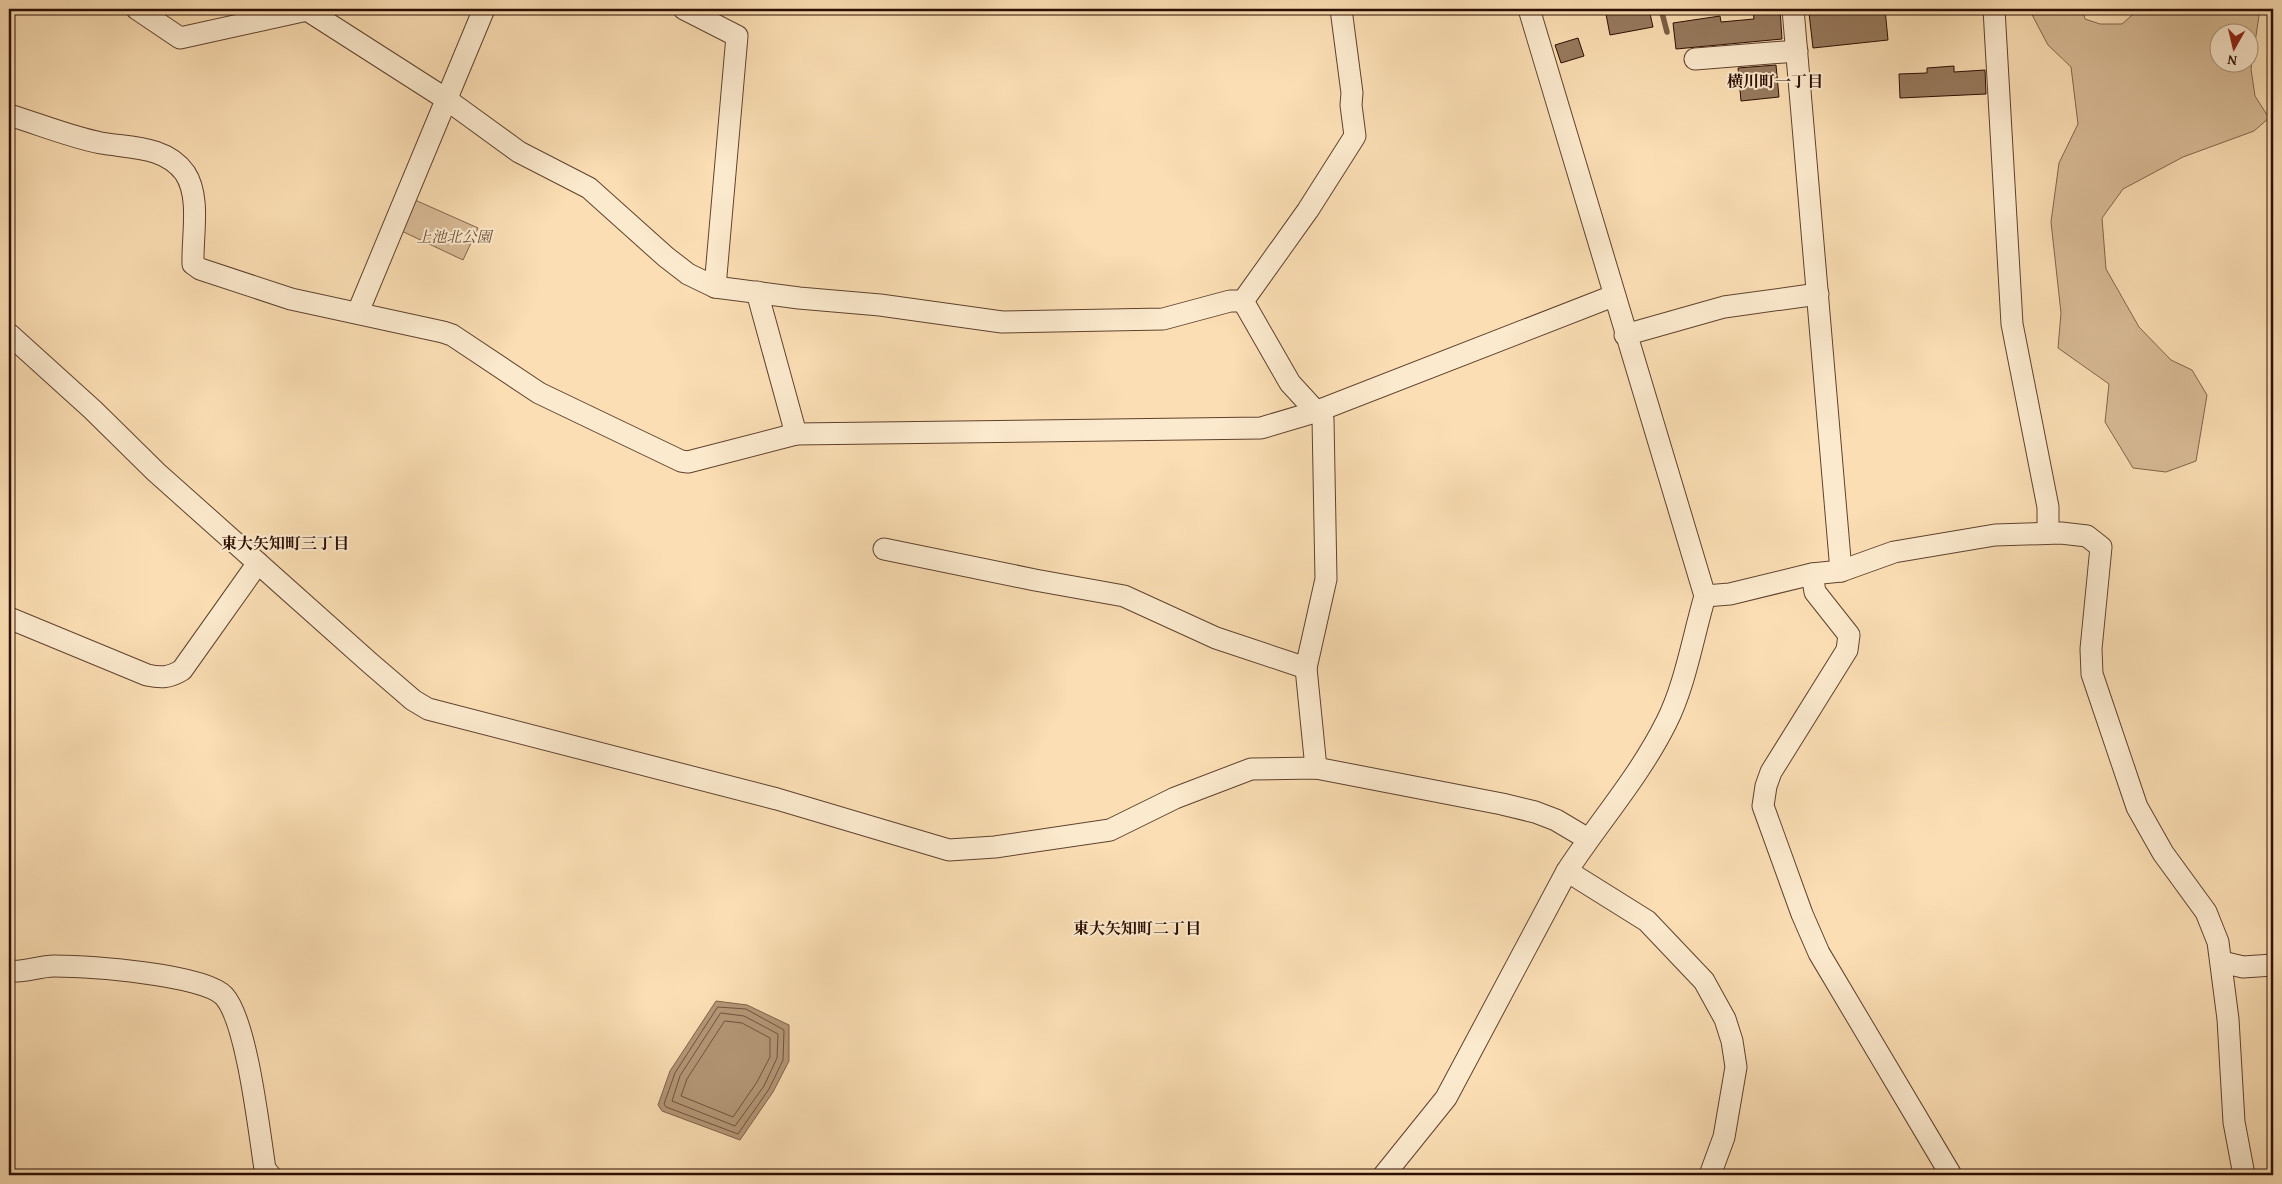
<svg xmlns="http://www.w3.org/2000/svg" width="2282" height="1184" viewBox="0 0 2282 1184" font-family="'Gentium Book Plus','Noto Serif JP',serif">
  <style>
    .green { fill: #d8bb96; stroke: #82644c; fill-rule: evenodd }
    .water { fill: #b49777; stroke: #7d6048 }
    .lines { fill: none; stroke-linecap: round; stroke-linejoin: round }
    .shore { stroke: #70523c; stroke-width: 1 }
    .stream { stroke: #7d6048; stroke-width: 5.5 }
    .building { fill: #977a5e; stroke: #2b0e01 }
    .minor-casing { stroke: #5f422e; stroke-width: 23 }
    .minor { stroke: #fceace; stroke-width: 21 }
    .labels { text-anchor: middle; stroke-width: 4; stroke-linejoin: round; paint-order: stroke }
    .park-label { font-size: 15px; font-style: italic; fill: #684b35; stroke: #fceace }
    .neighbourhood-label { font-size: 16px; font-weight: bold; fill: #2b0e01; stroke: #fceace }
  </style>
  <rect width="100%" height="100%" fill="#fbdeb4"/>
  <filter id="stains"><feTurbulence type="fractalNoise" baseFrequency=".004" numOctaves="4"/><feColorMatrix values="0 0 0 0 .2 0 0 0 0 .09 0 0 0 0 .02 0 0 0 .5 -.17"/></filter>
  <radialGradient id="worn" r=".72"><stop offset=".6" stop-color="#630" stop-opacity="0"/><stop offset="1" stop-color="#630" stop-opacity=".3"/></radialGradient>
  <g class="green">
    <path d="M 2029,9 L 2082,9 L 2085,19 L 2100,24 L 2122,24 L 2139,9 L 2260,9 L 2251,69 L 2255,96 L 2269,118 L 2254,131 L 2183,157 L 2123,189 L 2102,218 L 2106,269 L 2139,327 L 2171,360 L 2192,370 L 2207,395 L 2196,461 L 2166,472 L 2133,468 L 2105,422 L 2109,384 L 2058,348 L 2061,313 L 2051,222 L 2059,163 L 2078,124 L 2071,67 L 2048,45 ZM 2220,32 L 2250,32 L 2250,62 L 2220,62 Z"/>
    <polygon points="406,196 478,228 463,260 393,227"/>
  </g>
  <polygon class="water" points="716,1001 747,1005 789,1025 789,1061 773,1092 740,1140 662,1111 658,1105 670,1071"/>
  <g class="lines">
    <g class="shore">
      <polygon points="718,1007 746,1009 784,1030 783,1060 769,1089 738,1134 666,1107 664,1104 675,1073"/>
      <polygon points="721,1013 744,1016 778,1034 777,1058 764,1086 735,1126 672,1101 680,1076"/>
      <polygon points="725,1021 742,1023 770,1038 770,1057 757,1082 733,1117 681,1096 687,1079"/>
    </g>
    <polyline class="stream" points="1661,9 1667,32"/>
  </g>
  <g class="building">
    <polygon points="1605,9 1649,9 1653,27 1610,35"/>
    <polygon points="1780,9 1782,39 1676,49 1673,23 1720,16 1721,22 1754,19 1753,11"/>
    <polygon points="1851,9 1885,9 1888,40 1813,48 1809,13"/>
    <polygon points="1578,38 1584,56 1561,63 1555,45"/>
    <polygon points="1776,65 1779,97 1741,101 1738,68"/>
    <polygon points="1954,66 1954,72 1985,70 1986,94 1900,98 1899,74 1927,73 1927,68"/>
  </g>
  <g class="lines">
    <defs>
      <g id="minor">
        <polyline points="137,9 180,38 307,10 446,99 519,152 589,188 666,257 688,274 715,287 799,298 880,305 1002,322 1163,319 1230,301 1243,301 1290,383 1323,419 1326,579 1306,668 1316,768"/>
        <polyline points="684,9 737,36 715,287"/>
        <polyline points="1793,9 1841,571"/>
        <polyline points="1994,9 2012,324 2048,507 2048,533"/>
        <polyline points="1695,59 1797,51"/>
        <path d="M 9,115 C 39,124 70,137 101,143 C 130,148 166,146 185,173 C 201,197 192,236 193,264 L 200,269 L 291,299 L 443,332 L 452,335 L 539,393 L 681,461 L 688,462 L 796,434 L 757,292"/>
        <polyline points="1243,301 1308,210 1355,136 1351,105 1352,93 1341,9"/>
        <polyline points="358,312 484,9"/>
        <polyline points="9,334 93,410 156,472 370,663 413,700 428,709 777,799 949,850 995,847 1110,830 1175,798 1251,769 1316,768 1502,804 1535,812 1556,820 1588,839"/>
        <polyline points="1625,335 1724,307 1818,294"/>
        <polyline points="796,434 1261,428 1315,412 1613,296"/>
        <polyline points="884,549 1035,580 1124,596 1216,638 1306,668"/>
        <polyline points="1812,574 1815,592 1849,635 1847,650 1771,772 1766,786 1763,806 1802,914 1819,953 1951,1175"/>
        <polyline points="1705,596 1730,594 1812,574 1841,571 1894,552 1995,535 2061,533 2087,536 2101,547 2091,649 2092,674 2137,807 2163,853 2206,912 2218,942 2228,1019 2234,1122 2244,1175"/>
        <path d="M 9,618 L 147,675 C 161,678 169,678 182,670 L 258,563"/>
        <polyline points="1567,871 1647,921 1704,981 1725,1019 1732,1041 1736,1067 1724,1137 1710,1175"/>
        <polyline points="2222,962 2243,967 2273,965"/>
        <path d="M 9,971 C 23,973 39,966 54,966 C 86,966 204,974 224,996 C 247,1021 259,1131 265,1169 L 270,1175"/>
        <path d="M 1384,1175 L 1446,1098 L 1567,871 C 1599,822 1639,777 1666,723 C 1685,686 1693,637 1705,596 L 1529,9"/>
      </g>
    </defs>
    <use href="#minor" class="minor-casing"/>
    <use href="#minor" class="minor"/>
  </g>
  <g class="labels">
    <g class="park-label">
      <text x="454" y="242">上池北公園</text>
    </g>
    <g class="neighbourhood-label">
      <text x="1775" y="87">横川町一丁目</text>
      <text x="285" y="549">東大矢知町三丁目</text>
      <text x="1137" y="934">東大矢知町二丁目</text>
    </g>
  </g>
  <rect width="2282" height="1184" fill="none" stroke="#fbdeb4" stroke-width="30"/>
  <rect x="10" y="10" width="2262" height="1164" fill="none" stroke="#2b0e01" stroke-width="2.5"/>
  <rect x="15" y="15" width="2252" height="1154" fill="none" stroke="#2b0e01"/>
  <g transform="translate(2234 48) rotate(188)"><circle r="24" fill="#fceace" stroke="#a8927c"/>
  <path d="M0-4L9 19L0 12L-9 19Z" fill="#8f2418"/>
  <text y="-8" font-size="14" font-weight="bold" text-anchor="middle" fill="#2b0e01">N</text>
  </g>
  <rect width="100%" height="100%" filter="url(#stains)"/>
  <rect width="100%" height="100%" fill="url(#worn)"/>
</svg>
